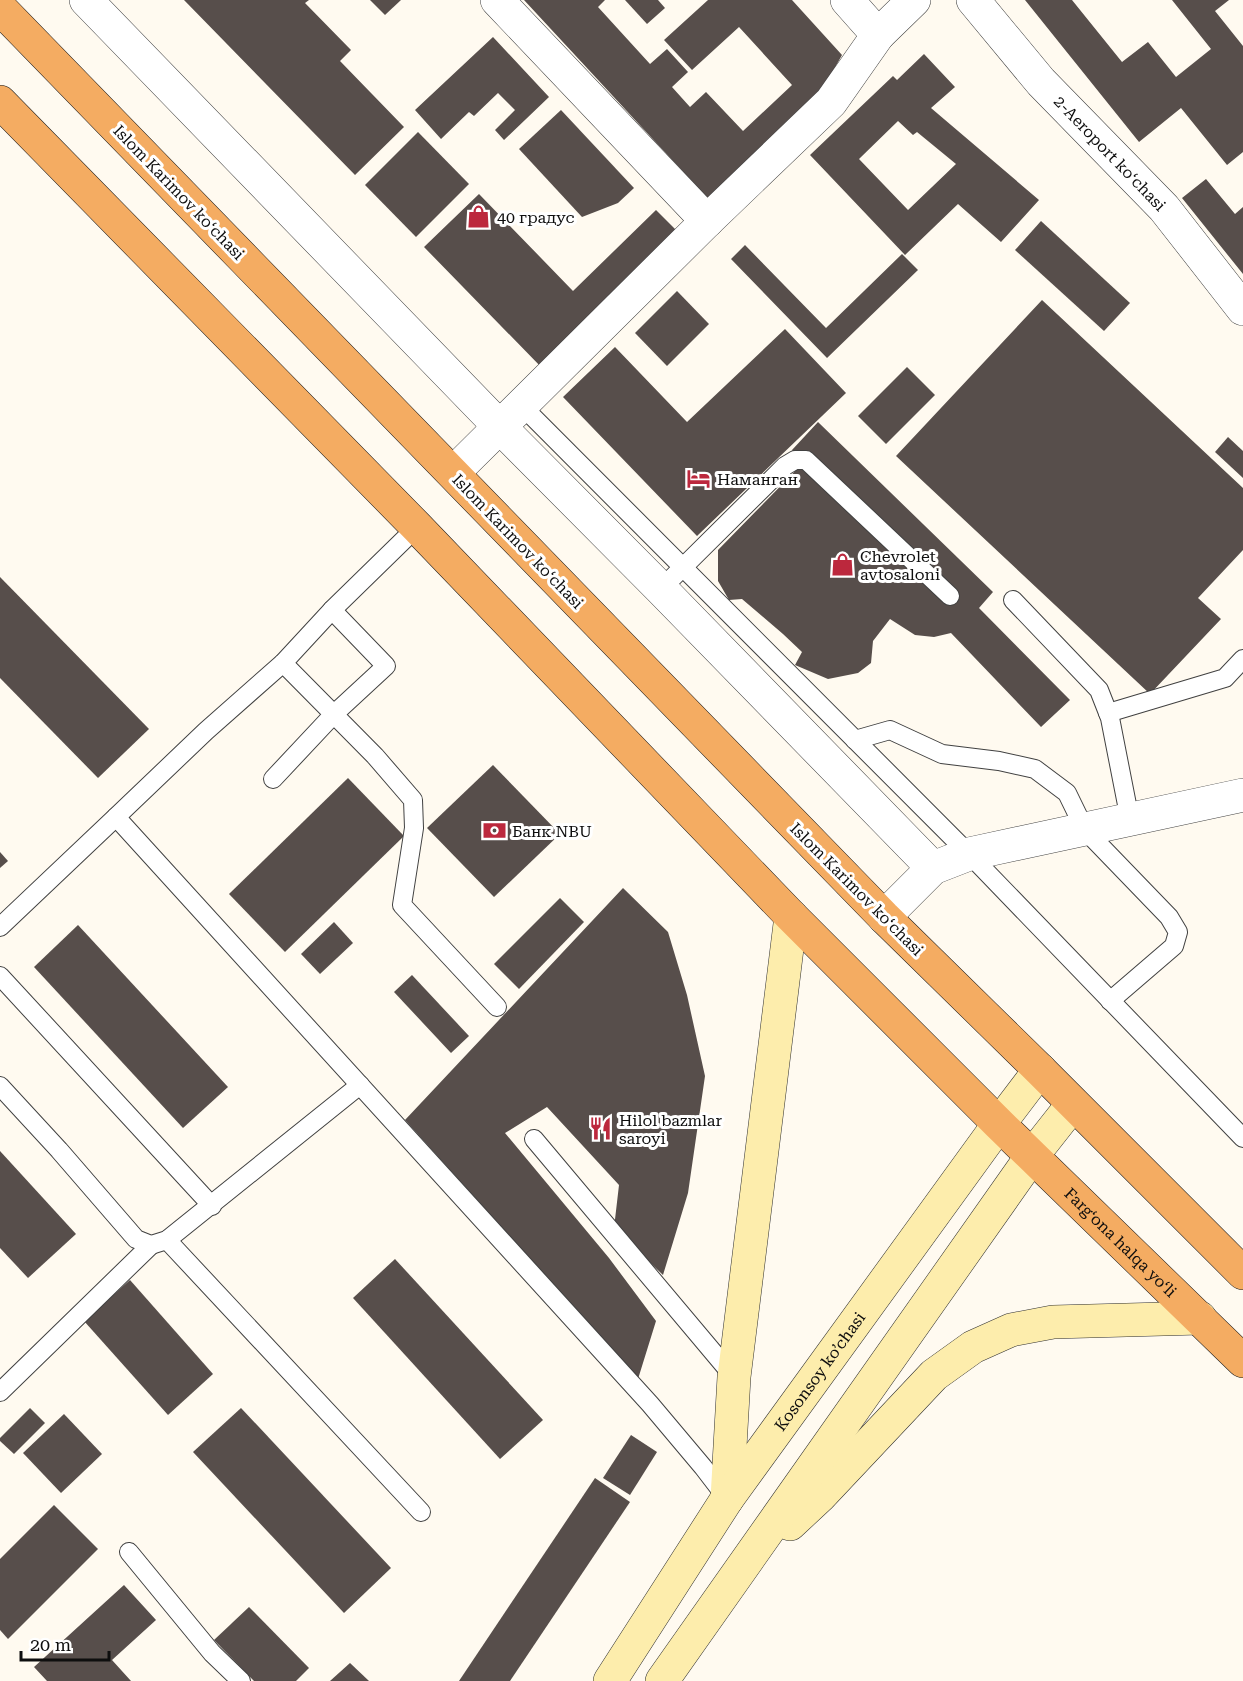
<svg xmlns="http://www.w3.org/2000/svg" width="1243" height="1681" viewBox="0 0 1243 1681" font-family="'Roboto Serif',serif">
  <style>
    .building { fill: #574e4b; fill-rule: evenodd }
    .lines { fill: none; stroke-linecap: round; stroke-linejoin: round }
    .service-casing { stroke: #414141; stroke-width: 20 }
    .minor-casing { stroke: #414141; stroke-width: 34 }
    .secondary-casing { stroke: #303030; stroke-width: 34 }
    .trunk-casing { stroke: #1f1f1f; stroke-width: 34 }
    .service { stroke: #fff; stroke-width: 18 }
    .minor { stroke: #fff; stroke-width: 33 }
    .secondary { stroke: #fdedac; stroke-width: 33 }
    .trunk { stroke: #f4ac62; stroke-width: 33 }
    .labels { text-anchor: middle; stroke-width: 6; stroke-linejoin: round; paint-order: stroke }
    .street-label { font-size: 16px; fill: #0e0e0e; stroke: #fff }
    .poi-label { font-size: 16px; fill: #0e0e0e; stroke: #fff; text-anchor: start }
  </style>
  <rect width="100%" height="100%" fill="#fffaf0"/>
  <g class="building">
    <polygon points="184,0 309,0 305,3 351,50 340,61 404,127 355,175"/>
    <polygon points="370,0 401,0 385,15"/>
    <polygon points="524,0 605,0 598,7 650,64 667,49 688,72 672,87 690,107 706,92 743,131 792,85 739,27 692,70 664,40 708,0 792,0 842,55 819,96 712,203"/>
    <polygon points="625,0 658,0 665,8 647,24"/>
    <polygon points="1025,0 1072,0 1122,62 1148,42 1176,77 1211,49 1172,0 1229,0 1215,11 1243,46 1243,152 1227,165 1181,108 1139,142"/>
    <polygon points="493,37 549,97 504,140 495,130 515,110 498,93 474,116 469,112 441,139 415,110"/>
    <path d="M 924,54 L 955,87 L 931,108 L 1039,200 L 1001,242 L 958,204 L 905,255 L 810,155 L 893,76 L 897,80 ZM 898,121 L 913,135 L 917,132 L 956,164 L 908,210 L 859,159 Z"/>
    <polygon points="561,110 634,188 618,203 582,217 519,149"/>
    <polygon points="418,132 469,184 416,237 365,185"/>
    <polygon points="1206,179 1235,214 1243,207 1243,274 1182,198"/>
    <polygon points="479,194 573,291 656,210 681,235 543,369 424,247"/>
    <polygon points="1041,221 1130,303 1104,331 1015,250"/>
    <polygon points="745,245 826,328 902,254 918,270 827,358 731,259"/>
    <polygon points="677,291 709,324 667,366 635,333"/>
    <polygon points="1042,300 1243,488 1243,550 1198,598 1221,619 1150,694 896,456"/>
    <polygon points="785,329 846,393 697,536 563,397 615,347 687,422"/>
    <polygon points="907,367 935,395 886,444 858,416"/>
    <polygon points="818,422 993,592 979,608 1070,700 1041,727 951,633 934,637 915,635 890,619 873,641 871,663 858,673 828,679 795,665 802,652 783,634 742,599 729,600 718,581 718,550 803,463 792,450"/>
    <polygon points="1228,437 1243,451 1243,478 1215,452"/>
    <polygon points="0,577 149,729 98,778 0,678"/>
    <polygon points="493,765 560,834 494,897 427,828"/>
    <polygon points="348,778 404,836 285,952 229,894"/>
    <polygon points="0,852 8,861 0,868"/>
    <polygon points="623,888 668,932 687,995 705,1076 688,1193 663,1275 614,1228 619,1185 547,1107 505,1133 609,1258 656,1321 638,1379 405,1120"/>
    <polygon points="560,898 584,922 519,989 494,964"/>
    <polygon points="334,922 353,943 320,974 301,954"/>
    <polygon points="78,925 228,1087 183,1128 34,967"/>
    <polygon points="412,975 469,1036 451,1053 394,992"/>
    <polygon points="0,1151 76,1234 28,1278 0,1248"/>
    <polygon points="395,1259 543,1420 500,1459 353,1298"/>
    <polygon points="130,1280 213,1374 168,1415 84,1321"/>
    <polygon points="30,1408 45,1423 14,1454 0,1441 0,1438"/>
    <polygon points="241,1408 391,1568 344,1613 193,1452"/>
    <polygon points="64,1414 102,1454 61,1493 23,1453"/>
    <polygon points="631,1435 657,1452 630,1495 603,1478"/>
    <polygon points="595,1478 630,1502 510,1681 459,1681"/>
    <polygon points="54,1505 98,1549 8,1639 0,1630 0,1559"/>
    <polygon points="124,1585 156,1620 112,1660 131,1681 47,1681 34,1667"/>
    <polygon points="249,1607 309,1668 296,1681 254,1681 214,1640"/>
    <polygon points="350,1663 369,1681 330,1681"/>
  </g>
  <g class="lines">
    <defs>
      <g id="service">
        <polyline points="522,406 969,854 1243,1138"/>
        <polyline points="417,527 332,610 283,663 206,731 116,817 650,1404 703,1467 726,1497"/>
        <polyline points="661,589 785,466 795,460 806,460 950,596"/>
        <polyline points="1013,600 1099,690 1110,718 1130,820"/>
        <polyline points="283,663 375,756 413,800 414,828 402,905 497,1007"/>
        <polyline points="1108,713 1225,678 1243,659"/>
        <polyline points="855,740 890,730 942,754 999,761 1035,769 1067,793 1085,830 1169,917 1178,932 1174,946 1110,1001"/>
        <polyline points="273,779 333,715 386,666 332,610"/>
        <polyline points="0,927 116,817"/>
        <polyline points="0,976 212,1206"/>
        <polyline points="0,1086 59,1150 136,1239 151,1245 167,1240 360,1085"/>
        <polyline points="534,1139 734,1377"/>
        <polyline points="167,1240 421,1512"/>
        <polyline points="0,1392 151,1245"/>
        <polyline points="129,1552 212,1653 241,1681"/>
      </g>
      <g id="minor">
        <polyline points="86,0 499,426 661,589 933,868"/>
        <polyline points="497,0 707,221"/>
        <polyline points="847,0 878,35"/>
        <polyline points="973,0 1041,82 1164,208 1243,309"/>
        <polyline points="453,473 707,221 831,102 878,35 914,0"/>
        <polyline points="884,917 933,868 969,854 1243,795"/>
      </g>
      <g id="secondary">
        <polyline points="727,1499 734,1377 791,916"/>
        <polyline points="790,1524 820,1496 934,1375 973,1347 1011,1330 1053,1322 1200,1318"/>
        <path id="s1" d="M 610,1681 L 727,1499 L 999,1124 L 1040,1070"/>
        <polyline points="662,1681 1032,1156 1073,1104"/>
      </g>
      <g id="trunk">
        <polyline points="0,8 884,917 1040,1070 1243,1273"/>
        <path id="s2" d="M 0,102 L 417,527 L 791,916 L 999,1124 L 1243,1361"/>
      </g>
    </defs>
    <use href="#service" class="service-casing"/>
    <use href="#minor" class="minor-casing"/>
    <use href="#secondary" class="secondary-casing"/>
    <use href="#trunk" class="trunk-casing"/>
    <use href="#service" class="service"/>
    <use href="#minor" class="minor"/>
    <use href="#secondary" class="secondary"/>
    <use href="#trunk" class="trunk"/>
  </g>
  <defs>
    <symbol id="shop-bare" viewBox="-9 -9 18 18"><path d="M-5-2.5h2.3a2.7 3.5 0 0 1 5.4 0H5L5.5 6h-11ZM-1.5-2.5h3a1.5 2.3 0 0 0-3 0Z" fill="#bc283d" stroke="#fff" stroke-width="2.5" paint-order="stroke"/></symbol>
    <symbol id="hotel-bare" viewBox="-9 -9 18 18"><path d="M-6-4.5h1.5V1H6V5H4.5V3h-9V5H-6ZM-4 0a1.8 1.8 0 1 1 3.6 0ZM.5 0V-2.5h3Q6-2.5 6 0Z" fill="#bc283d" stroke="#fff" stroke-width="2.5" paint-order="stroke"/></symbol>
    <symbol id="bank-bare" viewBox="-9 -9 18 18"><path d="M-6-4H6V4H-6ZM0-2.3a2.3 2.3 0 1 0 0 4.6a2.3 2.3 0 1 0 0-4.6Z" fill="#bc283d" stroke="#fff" stroke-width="2.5" paint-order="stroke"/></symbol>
    <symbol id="restaurant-bare" viewBox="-9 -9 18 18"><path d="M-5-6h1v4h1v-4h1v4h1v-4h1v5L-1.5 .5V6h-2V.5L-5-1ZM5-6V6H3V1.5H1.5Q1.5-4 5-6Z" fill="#bc283d" stroke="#fff" stroke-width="2.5" paint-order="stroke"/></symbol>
  </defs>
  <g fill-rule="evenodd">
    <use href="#shop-bare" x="462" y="200" width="33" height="33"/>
    <use href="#hotel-bare" x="682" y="462" width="33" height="33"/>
    <use href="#shop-bare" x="826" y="548" width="33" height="33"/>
    <use href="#bank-bare" x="478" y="814" width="33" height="33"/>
    <use href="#restaurant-bare" x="584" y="1112" width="33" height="33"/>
  </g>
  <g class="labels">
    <g class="street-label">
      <text transform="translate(1110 153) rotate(46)" y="6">2-Aeroport koʻchasi</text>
      <text transform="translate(179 192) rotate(46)" y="6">Islom Karimov koʻchasi</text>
      <text transform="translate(518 541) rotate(46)" y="6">Islom Karimov koʻchasi</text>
      <text transform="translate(857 889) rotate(45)" y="6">Islom Karimov koʻchasi</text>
      <text dy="6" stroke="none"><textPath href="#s2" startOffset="1599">Farg‘ona halqa yo‘li</textPath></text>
      <text dy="6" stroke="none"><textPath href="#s1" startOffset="374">Kosonsoy ko’chasi</textPath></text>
    </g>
    <g class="poi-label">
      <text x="497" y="223">40 градус</text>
      <text x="717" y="485">Наманган</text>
      <text x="860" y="562">Chevrolet<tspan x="860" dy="18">avtosaloni</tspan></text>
      <text x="512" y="837">Банк NBU</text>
      <text x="619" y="1126">Hilol bazmlar<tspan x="619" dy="18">saroyi</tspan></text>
    </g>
  </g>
  <path d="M21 1651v9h88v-9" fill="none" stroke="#0e0e0e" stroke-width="3"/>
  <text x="30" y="1651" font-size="18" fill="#0e0e0e" stroke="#ffffff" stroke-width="4.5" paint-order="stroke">20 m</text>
</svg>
